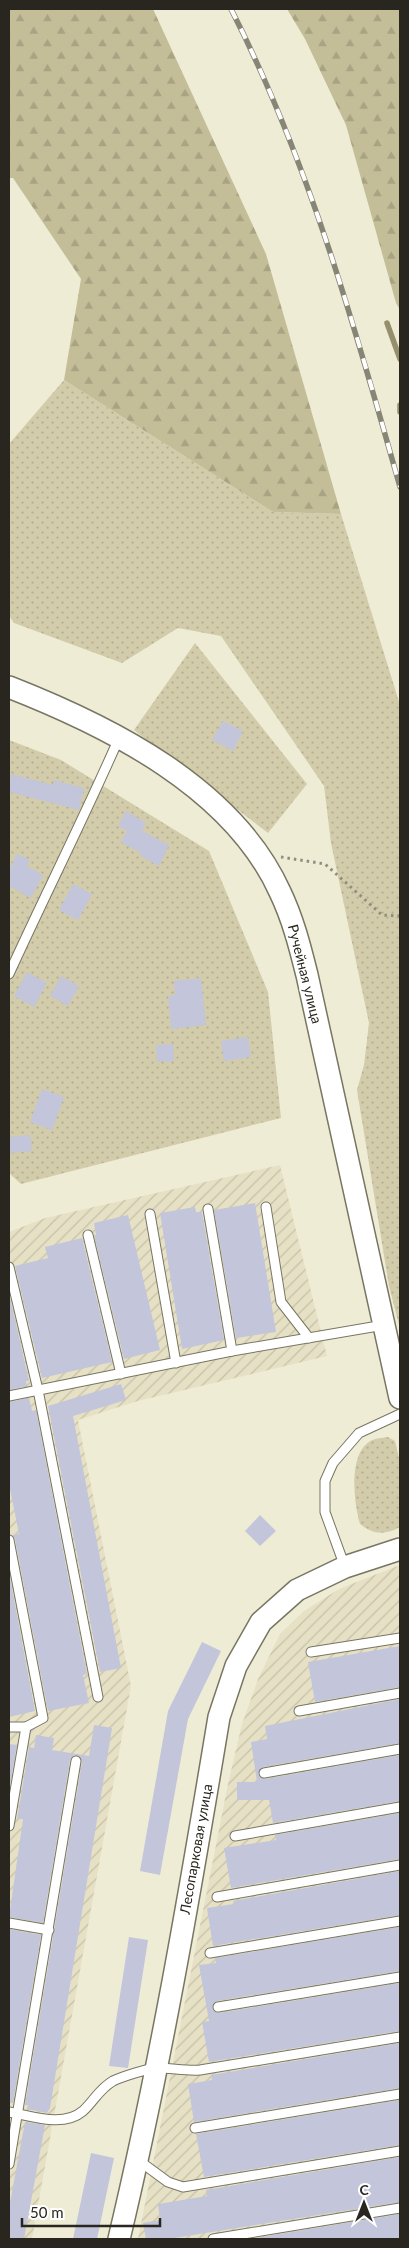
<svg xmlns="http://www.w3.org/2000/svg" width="409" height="2248" viewBox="0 0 409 2248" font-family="Lato,sans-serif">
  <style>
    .industrial { fill: url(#industrial-furrows) }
    .grass { fill: url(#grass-dots) }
    .forest { fill: url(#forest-firs) }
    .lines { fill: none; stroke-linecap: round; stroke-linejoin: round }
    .stream { stroke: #968f6b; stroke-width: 5.5 }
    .building { fill: #c3c5da }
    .service-casing { stroke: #787562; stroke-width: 11 }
    .tertiary-casing { stroke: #787562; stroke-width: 24 }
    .path { stroke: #908e7e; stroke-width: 3; stroke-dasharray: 2.5 4; stroke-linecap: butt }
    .service { stroke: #fff; stroke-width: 9 }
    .tertiary { stroke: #fff; stroke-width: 21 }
    .rail-casing { stroke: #878576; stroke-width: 5.5 }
    .rail { stroke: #fff; stroke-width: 4; stroke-dasharray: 11; stroke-linecap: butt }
    .labels { text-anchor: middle; stroke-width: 4; stroke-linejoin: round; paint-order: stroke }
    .street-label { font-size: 14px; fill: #28261e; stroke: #fff }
  </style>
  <defs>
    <pattern id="industrial-furrows" width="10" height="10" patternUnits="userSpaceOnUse" patternTransform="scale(1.25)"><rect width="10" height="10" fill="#e6e1c5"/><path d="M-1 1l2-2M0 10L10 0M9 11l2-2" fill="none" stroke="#c5c1a9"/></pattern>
    <pattern id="grass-dots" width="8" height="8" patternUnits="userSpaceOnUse" patternTransform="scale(1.25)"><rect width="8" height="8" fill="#d2ccab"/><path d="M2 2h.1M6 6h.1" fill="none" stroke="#b4af93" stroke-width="1.8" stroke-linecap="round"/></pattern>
    <pattern id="forest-firs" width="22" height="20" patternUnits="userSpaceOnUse" patternTransform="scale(1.25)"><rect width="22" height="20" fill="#c4be98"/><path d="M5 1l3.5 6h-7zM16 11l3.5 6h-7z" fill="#a8a383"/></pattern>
  </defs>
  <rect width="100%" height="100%" fill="#efecd6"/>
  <g class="industrial">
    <polygon points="280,1165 327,1356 138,1401 78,1420 131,1686 32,2239 9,2239 9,1232 45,1218"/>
    <polygon points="400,1565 400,2239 138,2239 228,1784 242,1724 258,1679 280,1634 304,1611 339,1589"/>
  </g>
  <g class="grass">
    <polygon points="64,380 273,512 341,514 400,705 400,1329 389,1286 357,1090 364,1065 369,1023 331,843 324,786 221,636 178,628 122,663 14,623 9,616 9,444"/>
    <polygon points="195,643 307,784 268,833 134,730"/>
    <polygon points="9,740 61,760 209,851 268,992 281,1118 21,1184 9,1173"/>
    <path d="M 388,1437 L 395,1441 L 400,1462 L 400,1527 C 386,1535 373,1535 360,1524 C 354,1504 348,1456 369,1442 C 374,1438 382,1438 388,1437 Z"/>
  </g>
  <g class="forest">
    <polygon points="9,9 153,9 266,254 341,514 273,512 64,380 81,279 13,178 9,178"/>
    <polygon points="287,9 400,9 400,310 396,303 346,125 305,39"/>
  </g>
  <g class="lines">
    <g class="stream">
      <polyline points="387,323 400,359"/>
      <polyline points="400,405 400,412"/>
    </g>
  </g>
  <g class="building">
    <polygon points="223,721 243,731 233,751 212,740"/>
    <polygon points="11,774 53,785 54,780 84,788 79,810 9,792"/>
    <polygon points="126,811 146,823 142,831 169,845 159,866 140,856 141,853 121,842 127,831 118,826"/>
    <polygon points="17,854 30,860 27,866 43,875 31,898 9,886 9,870"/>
    <polygon points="73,884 92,894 78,920 59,910"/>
    <polygon points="27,972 47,983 34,1007 14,996"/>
    <polygon points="61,976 79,986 68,1006 50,996"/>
    <polygon points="201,978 206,1025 171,1029 168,996 175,995 174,981"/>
    <polygon points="248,1037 251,1057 224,1061 221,1041"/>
    <polygon points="173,1044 174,1061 157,1062 156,1045"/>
    <polygon points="42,1089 64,1097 52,1130 30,1122"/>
    <polygon points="30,1135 32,1151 9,1153 9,1137"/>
    <polygon points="255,1203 276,1332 236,1338 214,1210"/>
    <polygon points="195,1207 196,1212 202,1212 224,1340 182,1349 160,1213"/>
    <polygon points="128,1215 160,1350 124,1359 94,1235 96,1235 94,1223"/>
    <polygon points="82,1238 112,1362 42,1378 15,1266 48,1258 45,1247"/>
    <polygon points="9,1293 29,1381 26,1381 27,1386 9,1390"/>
    <polygon points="121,1384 126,1400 73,1416 121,1668 100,1672 48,1406"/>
    <polygon points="29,1398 32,1411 36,1410 87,1674 83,1675 89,1703 48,1711 15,1539 12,1535 19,1534 9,1484 9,1402"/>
    <polygon points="260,1515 276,1531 260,1546 245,1531"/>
    <polygon points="9,1572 35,1711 9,1717"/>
    <polygon points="202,1642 221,1651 188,1719 160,1875 140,1871 168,1711"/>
    <polygon points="400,1646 400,1687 315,1702 308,1662"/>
    <polygon points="400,1699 400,1743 263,1767 258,1774 260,1777 265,1779 400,1755 400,1801 273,1823 269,1800 237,1800 237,1782 257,1782 251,1742 267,1739 265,1726"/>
    <polygon points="94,1725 112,1728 50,2108 47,2113 27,2109 28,2105 25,2105 82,1762 80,1757 74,1755 70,1760 43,1923 9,1917 23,1819 17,1819 29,1747 34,1748 36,1735 54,1738 52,1750 89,1756"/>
    <polygon points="9,1744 17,1745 9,1791"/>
    <polygon points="400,1813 400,1859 231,1888 224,1848 276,1840 275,1835"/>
    <polygon points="400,1871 400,1915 213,1946 207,1908 234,1904 233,1901"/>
    <polygon points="400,1927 400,1971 217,2001 212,2008 214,2011 219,2013 400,1983 400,2031 209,2062 202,2022 209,2021 199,1965 216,1963 215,1958"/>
    <polygon points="9,1929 41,1935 13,2103 9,2102"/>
    <polygon points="129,1937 148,1940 128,2068 109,2066"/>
    <polygon points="400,2043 400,2088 194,2122 188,2084 212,2080 211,2075"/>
    <polygon points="400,2100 400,2145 204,2177 196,2134"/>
    <polygon points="25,2122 45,2125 24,2239 9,2239 9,2208"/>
    <polygon points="91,2153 114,2158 97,2239 73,2239"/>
    <polygon points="400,2157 400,2202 168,2239 146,2239 143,2223 160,2220 158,2204 207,2196 206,2190"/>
    <polygon points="400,2214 400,2239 250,2239"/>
  </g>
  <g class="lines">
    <defs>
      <g id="service">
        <path d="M 9,974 C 45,895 84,818 119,738"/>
        <polyline points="266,1207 281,1302 309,1338"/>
        <polyline points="208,1209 232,1351"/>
        <polyline points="150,1214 176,1363"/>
        <polyline points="88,1235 121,1374"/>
        <polyline points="9,1267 38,1390 98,1697"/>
        <polyline points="9,1396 232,1351 384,1325"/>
        <polyline points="9,1540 43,1718 26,1727 9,1727"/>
        <polyline points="345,1567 325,1512 325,1481 333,1463 359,1433 400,1414"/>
        <polyline points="311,1652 400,1638"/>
        <polyline points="299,1711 400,1693"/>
        <polyline points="264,1773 400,1749"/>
        <polyline points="9,1826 26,1727"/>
        <polyline points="235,1836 400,1807"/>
        <polyline points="217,1897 400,1865"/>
        <polyline points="9,1923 49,1930"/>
        <polyline points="210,1953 400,1921"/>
        <polyline points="218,2007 400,1977"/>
        <path d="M 9,2112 C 32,2116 63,2128 83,2111 C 94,2101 99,2089 113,2081 C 121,2077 149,2068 157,2068 C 172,2068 185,2071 200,2070 L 400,2037"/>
        <polyline points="195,2128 400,2094"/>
        <polyline points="138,2160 168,2182 183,2187 400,2151"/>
        <polyline points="9,2164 76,1761"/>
        <polyline points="213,2239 400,2208"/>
      </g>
      <g id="tertiary">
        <path d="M 9,687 C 111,727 233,788 280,892 C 293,919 300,947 307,975 L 400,1398"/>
        <path d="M 119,2239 C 160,2067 190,1892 219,1717 L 236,1666 L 261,1622 L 297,1590 L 345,1567 L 400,1549"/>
      </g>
    </defs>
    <use href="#service" class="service-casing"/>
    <use href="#tertiary" class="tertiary-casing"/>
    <polyline class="path" points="281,857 325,864 382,915 400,916"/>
    <use href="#service" class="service"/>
    <use href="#tertiary" class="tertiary"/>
    <defs>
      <path id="rail" d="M 231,9 C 308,160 354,324 400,487"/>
    </defs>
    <use href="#rail" class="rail-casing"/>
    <use href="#rail" class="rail"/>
  </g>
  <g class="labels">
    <g class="street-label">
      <text transform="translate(305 974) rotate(76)" y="5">Ручейная улица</text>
      <text transform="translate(196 1849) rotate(-80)" y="5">Лесопарковая улица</text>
    </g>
  </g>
  <rect width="409" height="2248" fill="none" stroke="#28261e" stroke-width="20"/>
  <g transform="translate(364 2203)" stroke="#ffffff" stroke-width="4" paint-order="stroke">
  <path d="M0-4L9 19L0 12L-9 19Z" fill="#28261e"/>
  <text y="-8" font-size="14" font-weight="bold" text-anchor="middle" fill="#28261e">С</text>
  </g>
  <path d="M22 2218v8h138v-8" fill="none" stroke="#28261e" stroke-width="2.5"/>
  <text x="30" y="2218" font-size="15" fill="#28261e" stroke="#ffffff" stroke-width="4" paint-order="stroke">50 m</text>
</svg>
